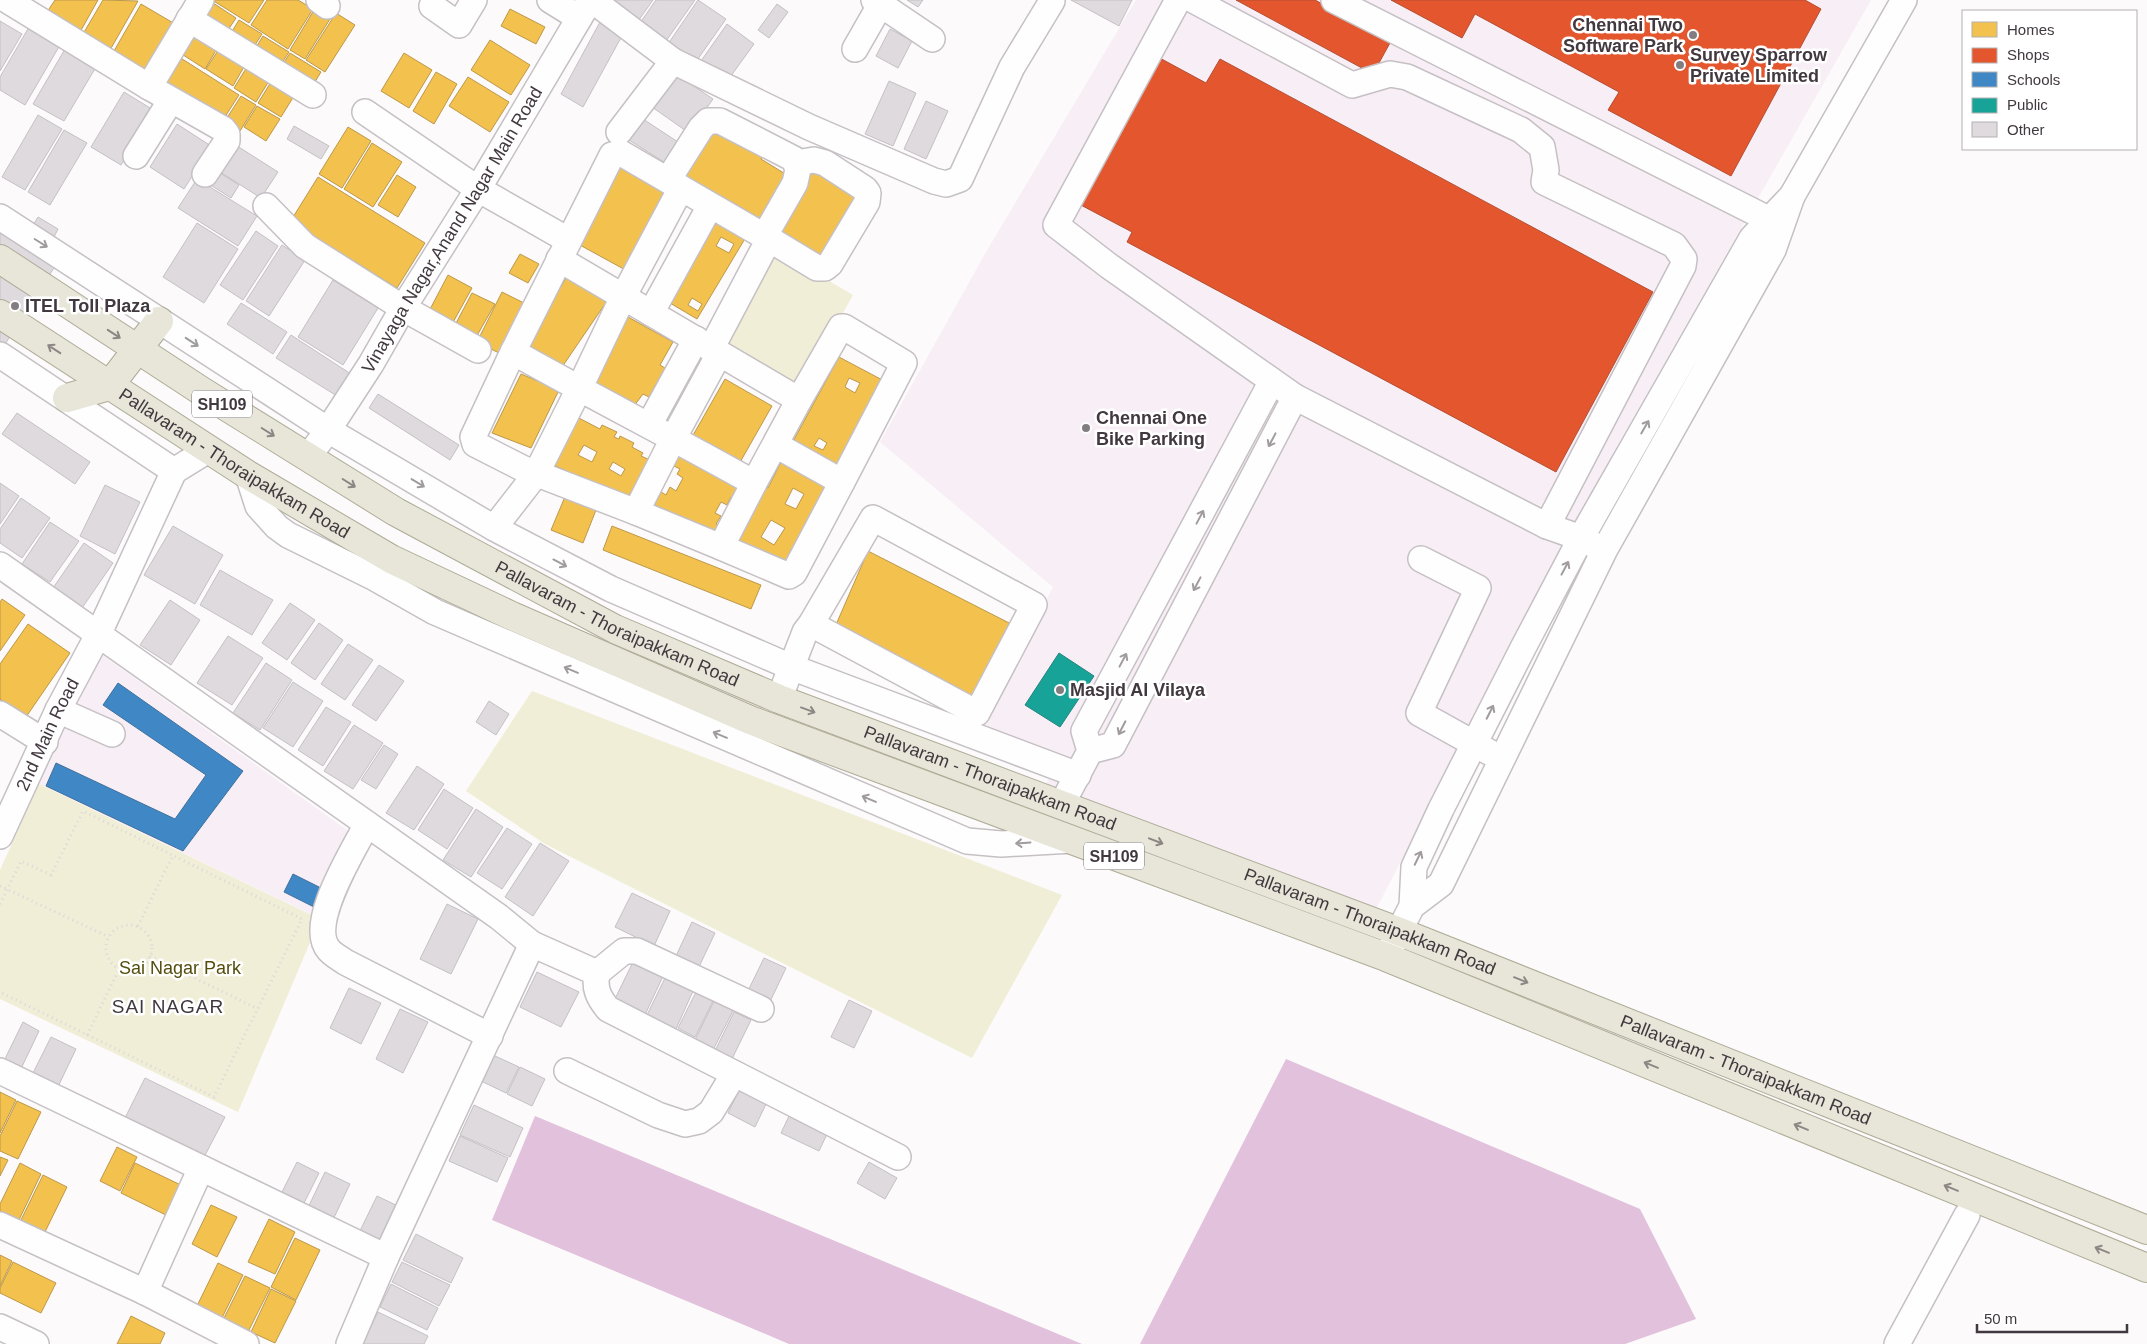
<svg xmlns="http://www.w3.org/2000/svg" width="2147" height="1344" viewBox="0 0 2147 1344" font-family="Helvetica,sans-serif">
  <style>
    .built { fill: #f8eef5 }
    .green { fill: #f0eed6 }
    .water { fill: #e1c1dc }
    .homes { fill: #f2c14e; stroke: #bd984a; fill-rule: evenodd }
    .shops { fill: #e4572e; stroke: #b34e33 }
    .schools { fill: #3f88c5; stroke: #40709d }
    .public { fill: #17a398; stroke: #24837d }
    .building { fill: #dfdade; stroke: #c4c0c3 }
    .lines { fill: none; stroke-linecap: round; stroke-linejoin: round }
    .minor-casing { stroke: #c5c0c4; stroke-width: 28 }
    .major-casing { stroke: #aeab96; stroke-width: 30 }
    .path { stroke: #d9d7d9; stroke-width: 3; stroke-dasharray: 1 4; stroke-linecap: butt }
    .minor { stroke: #fffefe; stroke-width: 25 }
    .major { stroke: #e7e6d9; stroke-width: 28 }
    .oneway { stroke: #a09c9e }
    .oneway2 { stroke: #8c8784 }
    .poi-dot { fill: #827d81; stroke: #fff; stroke-width: 2 }
    .labels { text-anchor: middle; stroke-width: 5; stroke-linejoin: round; paint-order: stroke }
    .shield { fill: #fff; stroke: #7a7479; stroke-width: 1 }
    .shield-label { font-size: 16px; font-weight: bold; fill: #41393f }
    .poi-label { font-size: 18px; font-weight: bold; fill: #41393f; stroke: #fff; text-anchor: start }
    .street-label { font-size: 18px; fill: #41393f; stroke: #fff }
    .park-label { font-size: 18px; fill: #544e0e; stroke: #fff }
    .neighbourhood-label { font-size: 19px; letter-spacing: 1px; fill: #41393f; stroke: #fff }
  </style>
  <rect width="100%" height="100%" fill="#fcfafb"/>
  <g class="built">
    <polygon points="1136,0 1871,0 1618,444 1374,913 1046,785 1058,756 980,727 1053,587 880,442 986,252"/>
    <polygon points="101,654 354,835 315,916 39,784"/>
  </g>
  <g class="green">
    <polygon points="776,250 853,295 799,391 721,347"/>
    <polygon points="532,691 1062,895 972,1058 545,844 466,791"/>
    <polygon points="39,784 320,919 238,1112 0,999 0,870"/>
  </g>
  <g class="water">
    <polygon points="1286,1059 1640,1209 1696,1319 1625,1344 1140,1344"/>
    <polygon points="535,1116 1082,1344 789,1344 749,1327 492,1220"/>
  </g>
  <g class="homes">
    <polygon points="55,0 98,0 80,32 47,12"/>
    <polygon points="103,0 138,1 110,50 83,34"/>
    <polygon points="212,0 264,0 249,23"/>
    <polygon points="267,0 298,0 313,9 288,49 251,25"/>
    <polygon points="210,1 236,18 224,36 198,20"/>
    <polygon points="141,4 175,24 143,77 110,58"/>
    <polygon points="510,9 545,27 536,44 501,26"/>
    <polygon points="314,10 330,19 305,59 290,50"/>
    <polygon points="336,13 355,25 325,72 306,60"/>
    <polygon points="239,20 262,34 250,53 228,38"/>
    <polygon points="190,30 218,47 205,69 177,51"/>
    <polygon points="263,36 289,52 277,70 252,54"/>
    <polygon points="490,40 530,65 511,95 471,70"/>
    <polygon points="219,49 245,65 233,86 206,69"/>
    <polygon points="290,53 321,72 310,90 279,70"/>
    <polygon points="404,53 432,70 409,108 381,91"/>
    <polygon points="179,57 239,95 221,123 161,86"/>
    <polygon points="247,67 269,81 256,102 234,88"/>
    <polygon points="436,72 457,84 434,124 413,111"/>
    <polygon points="468,77 509,102 490,132 449,106"/>
    <polygon points="271,82 294,96 281,117 258,103"/>
    <polygon points="241,96 256,105 240,131 225,121"/>
    <polygon points="257,106 280,119 266,141 244,127"/>
    <polygon points="348,127 371,141 342,188 319,174"/>
    <polygon points="712,128 764,153 761,159 787,175 758,224 682,177"/>
    <polygon points="372,143 402,162 373,207 344,189"/>
    <polygon points="623,162 676,191 631,273 578,244"/>
    <polygon points="816,163 866,193 823,267 772,238"/>
    <polygon points="397,175 416,187 398,217 378,205"/>
    <polygon points="318,177 425,243 397,288 290,222"/>
    <path d="M 716,217 L 746,237 L 697,319 L 670,303 ZM 721,237 L 734,244 L 729,253 L 716,246 ZM 692,298 L 702,304 L 698,311 L 688,305 Z"/>
    <polygon points="520,254 539,264 528,283 509,273"/>
    <polygon points="448,275 472,288 451,326 428,313"/>
    <polygon points="567,276 607,301 560,370 525,350"/>
    <polygon points="502,292 528,305 503,355 477,342"/>
    <polygon points="472,293 495,304 475,339 454,327"/>
    <polygon points="628,317 673,342 660,365 665,368 649,397 643,394 631,410 588,389"/>
    <path d="M 839,357 L 888,383 L 838,470 L 791,445 ZM 849,378 L 860,383 L 855,393 L 845,387 ZM 819,438 L 827,443 L 823,450 L 814,446 Z"/>
    <polygon points="521,374 559,390 531,448 492,433"/>
    <polygon points="725,379 772,406 739,464 692,437"/>
    <path d="M 575,416 L 600,429 L 602,425 L 617,432 L 614,437 L 619,439 L 620,436 L 634,443 L 632,447 L 643,453 L 641,456 L 650,460 L 635,496 L 630,494 L 626,505 L 576,476 L 552,464 ZM 584,445 L 597,452 L 592,462 L 578,455 ZM 613,462 L 625,469 L 621,476 L 609,469 Z"/>
    <polygon points="678,455 742,491 738,499 731,497 727,505 721,502 715,513 721,516 716,524 721,527 715,538 651,503 658,490 666,495 670,487 676,491 683,478 677,474 680,469 672,465"/>
    <path d="M 781,462 L 833,489 L 786,573 L 736,542 L 763,485 L 768,488 ZM 793,488 L 804,494 L 796,509 L 785,504 ZM 771,520 L 785,528 L 774,545 L 761,537 Z"/>
    <polygon points="567,492 598,505 583,543 551,530"/>
    <polygon points="612,526 761,585 751,609 603,550"/>
    <polygon points="868,551 1013,625 974,703 835,627"/>
    <polygon points="2,599 25,615 0,651 0,602"/>
    <polygon points="28,624 70,653 26,717 0,699 0,664"/>
    <polygon points="0,1092 16,1100 0,1133"/>
    <polygon points="17,1101 41,1112 18,1159 0,1151 0,1136"/>
    <polygon points="117,1147 137,1157 120,1191 100,1181"/>
    <polygon points="0,1157 8,1160 0,1176"/>
    <polygon points="20,1163 41,1174 18,1222 0,1213 0,1204"/>
    <polygon points="135,1163 187,1188 172,1218 121,1193"/>
    <polygon points="43,1175 67,1187 43,1236 19,1224"/>
    <polygon points="211,1205 237,1217 217,1257 192,1244"/>
    <polygon points="269,1219 295,1232 275,1274 248,1262"/>
    <polygon points="295,1238 320,1250 296,1300 271,1287"/>
    <polygon points="0,1255 12,1261 0,1286"/>
    <polygon points="13,1262 56,1283 41,1313 0,1293 0,1288"/>
    <polygon points="218,1263 243,1275 220,1322 195,1310"/>
    <polygon points="245,1276 270,1288 247,1334 222,1322"/>
    <polygon points="271,1289 296,1301 275,1343 251,1332"/>
    <polygon points="131,1316 165,1333 160,1344 117,1344"/>
  </g>
  <g class="shops">
    <polygon points="1236,0 1315,0 1391,41 1373,74"/>
    <polygon points="1391,0 1805,0 1821,9 1731,176 1608,110 1619,92 1475,14 1462,38"/>
    <polygon points="1156,56 1206,83 1220,59 1653,292 1556,472 1127,242 1132,232 1077,203"/>
  </g>
  <g class="schools">
    <polygon points="118,683 243,771 183,851 46,786 56,763 175,819 206,775 103,705"/>
    <polygon points="293,874 325,890 316,908 284,892"/>
  </g>
  <polygon class="public" points="1059,653 1094,676 1060,727 1025,705"/>
  <g class="building">
    <polygon points="609,0 653,0 638,21"/>
    <polygon points="656,0 695,0 666,41 640,23"/>
    <polygon points="698,0 726,19 695,63 668,44"/>
    <polygon points="907,0 923,0 918,7"/>
    <polygon points="1071,0 1132,0 1119,26"/>
    <polygon points="777,4 788,12 769,38 758,30"/>
    <polygon points="0,21 22,34 0,71"/>
    <polygon points="600,22 623,34 583,107 561,94"/>
    <polygon points="727,24 754,44 728,80 701,61"/>
    <polygon points="29,27 60,45 25,105 0,90 0,77"/>
    <polygon points="890,29 912,41 898,68 876,56"/>
    <polygon points="65,49 96,67 64,121 33,104"/>
    <polygon points="676,74 713,99 689,133 652,107"/>
    <polygon points="889,81 916,93 893,146 865,134"/>
    <polygon points="124,92 155,111 121,165 91,147"/>
    <polygon points="926,101 948,111 926,159 904,149"/>
    <polygon points="38,115 62,129 25,190 2,177"/>
    <polygon points="643,119 678,142 664,162 629,140"/>
    <polygon points="177,124 211,146 184,189 150,167"/>
    <polygon points="294,126 329,146 321,159 287,139"/>
    <polygon points="64,130 87,143 50,205 28,192"/>
    <polygon points="234,144 278,172 261,198 217,170"/>
    <polygon points="217,171 239,185 231,198 209,184"/>
    <polygon points="197,179 257,216 238,246 178,208"/>
    <polygon points="38,217 58,229 53,239 32,227"/>
    <polygon points="197,223 238,249 204,303 163,277"/>
    <polygon points="6,224 59,260 0,352 0,233"/>
    <polygon points="256,231 278,246 243,300 220,285"/>
    <polygon points="282,245 305,260 269,316 246,301"/>
    <polygon points="333,280 378,308 343,365 298,337"/>
    <polygon points="241,303 287,332 273,354 227,324"/>
    <polygon points="291,335 351,374 337,396 276,358"/>
    <polygon points="378,394 459,445 450,460 369,408"/>
    <polygon points="17,413 90,462 75,484 2,434"/>
    <polygon points="0,483 19,496 0,524"/>
    <polygon points="105,485 140,502 115,554 80,536"/>
    <polygon points="21,498 50,518 22,558 0,543 0,529"/>
    <polygon points="50,522 79,541 50,582 22,564"/>
    <polygon points="173,526 223,555 195,604 144,575"/>
    <polygon points="84,543 113,563 82,608 53,588"/>
    <polygon points="220,570 273,600 252,635 200,605"/>
    <polygon points="170,600 200,620 171,665 140,645"/>
    <polygon points="290,603 315,620 287,660 262,643"/>
    <polygon points="319,623 343,640 315,680 291,663"/>
    <polygon points="228,636 263,658 232,705 197,683"/>
    <polygon points="348,644 373,660 345,700 321,684"/>
    <polygon points="266,663 292,680 260,730 233,713"/>
    <polygon points="379,665 404,681 376,721 352,705"/>
    <polygon points="293,682 323,701 293,747 263,728"/>
    <polygon points="489,701 509,714 496,735 476,722"/>
    <polygon points="326,707 351,722 323,766 298,750"/>
    <polygon points="354,725 383,743 353,789 324,771"/>
    <polygon points="384,745 398,754 376,789 361,780"/>
    <polygon points="417,766 444,784 414,830 386,813"/>
    <polygon points="444,789 473,808 447,849 418,830"/>
    <polygon points="476,809 503,827 471,877 443,860"/>
    <polygon points="507,828 532,844 502,889 477,873"/>
    <polygon points="540,843 569,861 533,916 505,897"/>
    <polygon points="632,893 670,911 654,946 615,927"/>
    <polygon points="447,904 478,919 451,974 420,959"/>
    <polygon points="692,922 715,933 697,971 674,960"/>
    <polygon points="764,958 786,968 767,1008 745,997"/>
    <polygon points="634,960 664,974 644,1017 613,1003"/>
    <polygon points="537,972 579,992 561,1027 520,1007"/>
    <polygon points="666,976 694,989 675,1031 646,1017"/>
    <polygon points="349,988 381,1003 361,1044 330,1028"/>
    <polygon points="697,990 714,999 695,1037 678,1028"/>
    <polygon points="715,999 734,1009 710,1056 691,1048"/>
    <polygon points="849,1000 872,1011 854,1048 831,1037"/>
    <polygon points="400,1009 428,1022 403,1073 376,1059"/>
    <polygon points="734,1012 751,1020 729,1065 712,1057"/>
    <polygon points="23,1022 39,1031 18,1075 1,1067"/>
    <polygon points="51,1037 76,1049 55,1093 29,1081"/>
    <polygon points="493,1055 519,1067 506,1093 481,1081"/>
    <polygon points="520,1067 545,1079 532,1106 507,1094"/>
    <polygon points="145,1078 225,1117 202,1161 123,1122"/>
    <polygon points="740,1088 767,1102 755,1127 728,1113"/>
    <polygon points="474,1105 523,1128 510,1157 460,1135"/>
    <polygon points="791,1112 829,1130 819,1151 781,1133"/>
    <polygon points="460,1136 508,1158 497,1182 449,1161"/>
    <polygon points="297,1162 319,1173 301,1209 279,1198"/>
    <polygon points="869,1162 897,1178 885,1199 857,1183"/>
    <polygon points="325,1172 350,1184 330,1226 305,1214"/>
    <polygon points="377,1196 404,1209 383,1252 356,1239"/>
    <polygon points="416,1234 463,1258 451,1283 403,1260"/>
    <polygon points="402,1262 450,1285 439,1306 392,1282"/>
    <polygon points="391,1284 438,1308 427,1330 380,1307"/>
    <polygon points="378,1312 428,1336 424,1344 362,1344"/>
  </g>
  <g class="lines">
    <defs>
      <g id="minor">
        <polyline points="7,0 149,87"/>
        <polyline points="201,0 149,87 223,129 227,134 227,141 205,174"/>
        <polyline points="319,0 327,6"/>
        <polyline points="550,0 579,18"/>
        <polyline points="592,0 673,61 809,127 934,181 946,184 960,179 1012,67 1052,1"/>
        <polyline points="874,0 932,39"/>
        <polyline points="1178,0 1056,225 1109,266 1295,397 1547,526 1581,538 1594,545"/>
        <polyline points="1193,0 1352,85 1390,74 1407,77 1521,130 1542,147 1546,170 1544,182 1674,245 1684,259 1683,266 1547,526"/>
        <polyline points="1334,0 1770,220"/>
        <polyline points="432,6 459,25 474,0"/>
        <polyline points="189,19 313,95"/>
        <polyline points="855,49 883,0"/>
        <polyline points="365,112 478,189 568,240"/>
        <polyline points="619,132 673,61"/>
        <polyline points="136,156 171,100"/>
        <polyline points="668,180 701,128 708,121 720,121 794,159 798,169 795,183 764,237"/>
        <polyline points="681,188 769,239 711,349"/>
        <polyline points="1792,196 1904,0"/>
        <polyline points="266,206 305,246 403,308 478,350"/>
        <polyline points="0,217 328,430 494,528 611,589 791,667 1078,775"/>
        <polyline points="769,239 817,268 825,268 830,264 867,202 868,193 865,189 825,163 814,160 796,163"/>
        <path d="M 559,259 L 799,400 L 754,483 C 674,438 593,397 513,352 L 473,437 L 475,444 L 522,468 L 636,512 L 674,437 L 719,354"/>
        <polyline points="651,313 710,206"/>
        <polyline points="0,355 174,471"/>
        <polyline points="649,425 696,339"/>
        <polyline points="776,445 842,482 904,363 844,327 841,327 799,400"/>
        <path id="s1" d="M 308,457 L 328,430 L 371,364 L 403,308 L 478,189 L 590,0"/>
        <polyline points="248,475 258,506 277,527 288,535 375,578 435,612 967,841 1001,844 1072,840"/>
        <polyline points="754,483 721,547 789,576 794,573 842,482"/>
        <polyline points="636,512 721,547"/>
        <polyline points="494,528 536,474 579,389 623,297 681,188 621,153 612,155 513,352"/>
        <polyline points="1421,559 1478,588 1419,713 1489,752"/>
        <path d="M 0,565 L 499,917 L 532,944 L 597,973 C 594,988 598,997 608,1009 L 898,1157"/>
        <polyline points="779,699 805,632 811,624 977,713 1034,605 873,518 811,624"/>
        <polyline points="58,710 112,734"/>
        <polyline points="0,714 45,742"/>
        <polyline points="1090,751 1113,745 1295,397"/>
        <polyline points="1062,804 1090,751 1084,731 1272,381"/>
        <path d="M 367,824 C 354,850 306,924 329,950 C 333,955 340,958 345,962 L 490,1036"/>
        <path id="s2" d="M 0,836 L 58,710 L 98,635 L 174,471 L 208,450"/>
        <polyline points="1386,957 1412,906 1414,867 1441,809 1524,646 1581,538 1752,238 1792,196 1773,250 1604,551 1441,884 1412,906"/>
        <polyline points="597,973 624,951 637,951 761,1009"/>
        <polyline points="0,1071 386,1257"/>
        <polyline points="567,1071 658,1115 685,1124 699,1121 711,1112 734,1074"/>
        <polyline points="0,1225 145,1292 246,1344"/>
        <polyline points="145,1292 201,1168"/>
        <polyline points="0,1327 36,1344"/>
        <polyline points="349,1344 386,1257 532,944"/>
        <polyline points="1897,1344 1967,1215"/>
      </g>
      <g id="major">
        <path id="s3" d="M 0,259 L 203,392 L 396,512 L 615,629 L 779,699 L 1400,932 L 2147,1230"/>
        <path id="s4" d="M 0,314 L 248,475 L 391,559 L 512,616 L 750,720 L 1386,957 L 2147,1268"/>
        <polyline points="67,398 109,386 159,321"/>
      </g>
    </defs>
    <use href="#minor" class="minor-casing"/>
    <use href="#major" class="major-casing"/>
    <g class="path">
      <polyline points="0,886 109,937"/>
      <polyline points="0,904 21,861 51,875 83,811 302,919 214,1097 0,992"/>
      <circle cx="129" cy="948" r="23"/>
      <polyline points="138,926 173,855"/>
      <polyline points="150,956 258,1009"/>
      <polyline points="87,1035 119,969"/>
    </g>
    <use href="#minor" class="minor"/>
    <use href="#major" class="major"/>
  </g>
  <defs><path id="oneway-shaft" d="M-6 0H5M1.5-3L5.5 0L1.5 3" fill="none" stroke-width="1.6" stroke-linecap="round" stroke-linejoin="round" transform="scale(1.25)"/></defs>
  <g class="oneway">
    <use href="#oneway-shaft" transform="translate(41 243) rotate(32)"/>
    <use href="#oneway-shaft" transform="translate(192 342) rotate(33)"/>
    <use href="#oneway-shaft" transform="translate(1645 427) rotate(-60)"/>
    <use href="#oneway-shaft" transform="translate(1272 440) rotate(118)"/>
    <use href="#oneway-shaft" transform="translate(418 483) rotate(31)"/>
    <use href="#oneway-shaft" transform="translate(1200 517) rotate(-62)"/>
    <use href="#oneway-shaft" transform="translate(560 563) rotate(28)"/>
    <use href="#oneway-shaft" transform="translate(1565 568) rotate(-62)"/>
    <use href="#oneway-shaft" transform="translate(1197 584) rotate(118)"/>
    <use href="#oneway-shaft" transform="translate(1123 660) rotate(-62)"/>
    <use href="#oneway-shaft" transform="translate(571 670) rotate(-157)"/>
    <use href="#oneway-shaft" transform="translate(1490 712) rotate(-63)"/>
    <use href="#oneway-shaft" transform="translate(1122 728) rotate(117)"/>
    <use href="#oneway-shaft" transform="translate(720 735) rotate(-157)"/>
    <use href="#oneway-shaft" transform="translate(869 799) rotate(-157)"/>
    <use href="#oneway-shaft" transform="translate(1023 843) rotate(176)"/>
    <use href="#oneway-shaft" transform="translate(1418 858) rotate(-64)"/>
  </g>
  <g class="oneway2">
    <use href="#oneway-shaft" transform="translate(114 334) rotate(33)"/>
    <use href="#oneway-shaft" transform="translate(54 349) rotate(-147)"/>
    <use href="#oneway-shaft" transform="translate(268 432) rotate(32)"/>
    <use href="#oneway-shaft" transform="translate(349 483) rotate(32)"/>
    <use href="#oneway-shaft" transform="translate(808 710) rotate(20)"/>
    <use href="#oneway-shaft" transform="translate(1156 841) rotate(21)"/>
    <use href="#oneway-shaft" transform="translate(1521 980) rotate(22)"/>
    <use href="#oneway-shaft" transform="translate(1651 1065) rotate(-158)"/>
    <use href="#oneway-shaft" transform="translate(1801 1127) rotate(-158)"/>
    <use href="#oneway-shaft" transform="translate(1951 1188) rotate(-158)"/>
    <use href="#oneway-shaft" transform="translate(2102 1250) rotate(-158)"/>
  </g>
  <g class="poi-dot">
    <circle cx="1693" cy="35" r="5"/>
    <circle cx="1680" cy="65" r="5"/>
    <circle cx="15" cy="306" r="5"/>
    <circle cx="1086" cy="428" r="5"/>
    <circle cx="1060" cy="690" r="5"/>
  </g>
  <g class="labels">
    <g class="shield">
      <rect x="192" y="390.5" width="60" height="27" rx="4"/>
      <rect x="1084" y="842.5" width="60" height="27" rx="4"/>
    </g>
    <g class="shield-label">
      <text x="222" y="410">SH109</text>
      <text x="1114" y="862">SH109</text>
    </g>
    <g class="poi-label">
      <text x="1683" y="31" text-anchor="end">Chennai Two<tspan x="1683" dy="21">Software Park</tspan></text>
      <text x="1690" y="61">Survey Sparrow<tspan x="1690" dy="21">Private Limited</tspan></text>
      <text x="25" y="312">ITEL Toll Plaza</text>
      <text x="1096" y="424">Chennai One<tspan x="1096" dy="21">Bike Parking</tspan></text>
      <text x="1070" y="696">Masjid Al Vilaya</text>
    </g>
    <g class="street-label">
      <text dy="6" stroke="none"><textPath href="#s1" startOffset="269">Vinayaga Nagar,Anand Nagar Main Road</textPath></text>
      <text dy="6" stroke="none"><textPath href="#s4" startOffset="278">Pallavaram - Thoraipakkam Road</textPath></text>
      <text dy="6" stroke="none"><textPath href="#s3" startOffset="718">Pallavaram - Thoraipakkam Road</textPath></text>
      <text dy="6" stroke="none"><textPath href="#s2" startOffset="112">2nd Main Road</textPath></text>
      <text dy="6" stroke="none"><textPath href="#s3" startOffset="1122">Pallavaram - Thoraipakkam Road</textPath></text>
      <text dy="6" stroke="none"><textPath href="#s3" startOffset="1528">Pallavaram - Thoraipakkam Road</textPath></text>
      <text dy="6" stroke="none"><textPath href="#s3" startOffset="1932">Pallavaram - Thoraipakkam Road</textPath></text>
    </g>
    <g class="park-label">
      <text x="180" y="974">Sai Nagar Park</text>
    </g>
    <g class="neighbourhood-label">
      <text x="168" y="1013">SAI NAGAR</text>
    </g>
  </g>
  <rect x="1962" y="10" width="175" height="140" fill="#ffffff" stroke="#b3b0b2"/>
  <rect x="1972" y="22" width="25" height="15" fill="#f2c14e" stroke="#b3b0b2"/>
  <text x="2007" y="35" font-size="15" fill="#41393f">Homes</text>
  <rect x="1972" y="48" width="25" height="15" fill="#e4572e" stroke="#b3b0b2"/>
  <text x="2007" y="60" font-size="15" fill="#41393f">Shops</text>
  <rect x="1972" y="72" width="25" height="15" fill="#3f88c5" stroke="#b3b0b2"/>
  <text x="2007" y="85" font-size="15" fill="#41393f">Schools</text>
  <rect x="1972" y="98" width="25" height="15" fill="#17a398" stroke="#b3b0b2"/>
  <text x="2007" y="110" font-size="15" fill="#41393f">Public</text>
  <rect x="1972" y="122" width="25" height="15" fill="#dfdade" stroke="#b3b0b2"/>
  <text x="2007" y="135" font-size="15" fill="#41393f">Other</text>
  <path d="M1977 1324v8h150v-8" fill="none" stroke="#41393f" stroke-width="2.5"/>
  <text x="1984" y="1324" font-size="15" fill="#41393f" stroke="#ffffff" stroke-width="4" paint-order="stroke">50 m</text>
</svg>
